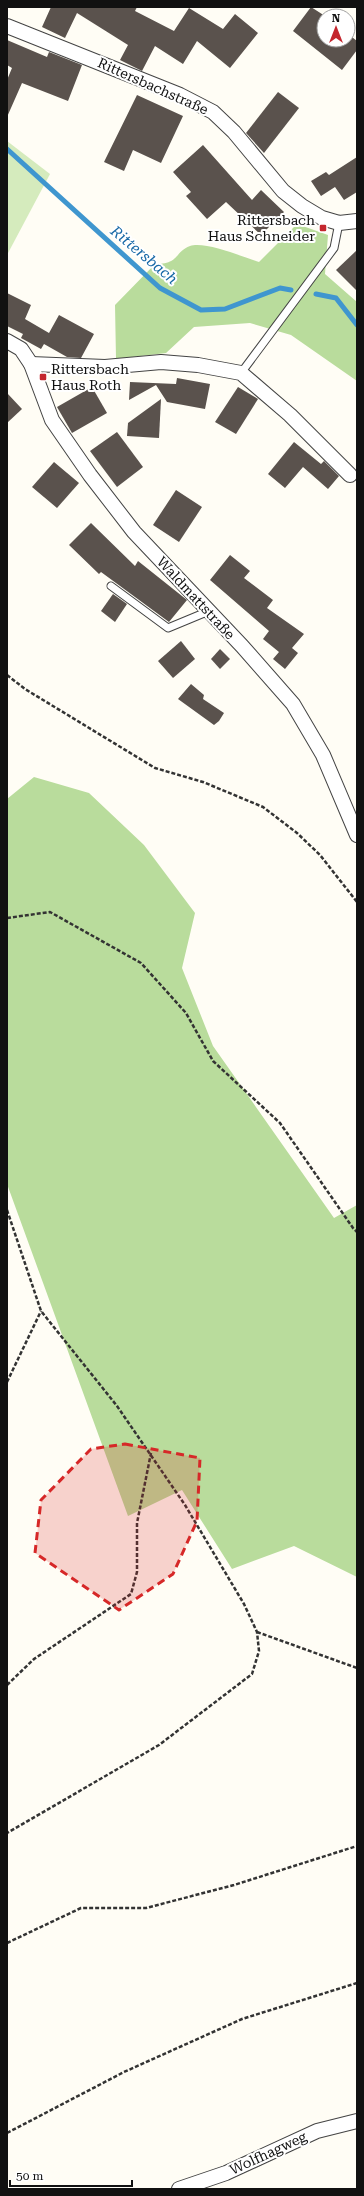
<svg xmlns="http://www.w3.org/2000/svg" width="364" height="2196" viewBox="0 0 364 2196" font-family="'Roboto Serif',serif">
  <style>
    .green { fill: #d5ebbd }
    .forest { fill: #b9dc9c }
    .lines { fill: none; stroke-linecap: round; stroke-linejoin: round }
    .stream { stroke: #3f96cf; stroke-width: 5 }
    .building { fill: #5a524d }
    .lane-casing { stroke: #444; stroke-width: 9 }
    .street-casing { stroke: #444; stroke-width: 16 }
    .path { stroke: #333; stroke-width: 2.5; stroke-dasharray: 4 2; stroke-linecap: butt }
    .lane { stroke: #fff; stroke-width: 7 }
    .street { stroke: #fff; stroke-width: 14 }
    .marked { fill: #d62828; fill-opacity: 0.2; stroke: #d62828; stroke-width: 3; stroke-dasharray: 8 5; stroke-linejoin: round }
    .poi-dot { fill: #c4262e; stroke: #fff; stroke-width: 1.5 }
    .labels { text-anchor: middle; stroke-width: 4; stroke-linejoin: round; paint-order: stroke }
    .street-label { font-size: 14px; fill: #111; stroke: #fff }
    .poi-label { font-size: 14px; fill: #111; stroke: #fff; text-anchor: end }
    .water-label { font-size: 15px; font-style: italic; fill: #1768a6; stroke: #fff }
  </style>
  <rect width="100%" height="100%" fill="#fffdf5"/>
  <polygon class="green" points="7,141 50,174 7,255"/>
  <g class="forest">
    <path d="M 297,224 L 328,235 L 325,274 L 357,302 L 357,381 L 291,335 L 250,323 L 194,327 L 166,353 L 116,359 L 115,305 L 155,264 C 180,264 174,252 190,246 C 205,241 243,257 259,262 Z"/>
    <polygon points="34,777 89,793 144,845 195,913 182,968 213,1046 334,1218 357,1205 357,1577 294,1546 232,1569 182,1490 128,1516 7,1184 7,799"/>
  </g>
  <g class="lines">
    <g class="stream">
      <polyline points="7,149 160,288 201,310 225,309 280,288 291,290"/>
      <polyline points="316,294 336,298 357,325"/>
    </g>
  </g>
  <g class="building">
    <polygon points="51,7 137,7 135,11 174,31 189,8 223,29 235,14 258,33 230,68 197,41 183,64 155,46 142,71 120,60 128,45 77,13 65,38 42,27"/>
    <polygon points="311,7 325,16 324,40 348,40 348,34 357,41 357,50 342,70 293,31"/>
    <polygon points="7,40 47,57 49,52 82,65 68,101 22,83 7,117 7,80 12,68 7,65"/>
    <polygon points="278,92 299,108 264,153 246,133"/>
    <polygon points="137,95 183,116 161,163 133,150 124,171 104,162"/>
    <polygon points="203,145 252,200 261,190 284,212 261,235 226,202 207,219 186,196 191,192 173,172"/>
    <polygon points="357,157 357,192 344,200 335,187 321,196 311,181 326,172 329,175"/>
    <polygon points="357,250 357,291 336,270"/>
    <polygon points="7,293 31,305 25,319 49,333 59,315 94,334 81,358 67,357 44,344 41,349 21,338 23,334 7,326"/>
    <polygon points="177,378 210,384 205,409 167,402 156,385 129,400 130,382 176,384"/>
    <polygon points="92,387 107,413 72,433 57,407"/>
    <polygon points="238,387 258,399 236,434 215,422"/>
    <polygon points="7,393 22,409 7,423"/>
    <polygon points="161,399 159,438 127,436 128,423"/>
    <polygon points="117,432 143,467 117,487 90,451"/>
    <polygon points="294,442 321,464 324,461 339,476 328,489 303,467 285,488 268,474"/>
    <polygon points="54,462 79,483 57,508 32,487"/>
    <polygon points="176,490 202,507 179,542 153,525"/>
    <polygon points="91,523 135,566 138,561 187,600 169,622 101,572 99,574 69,545"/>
    <polygon points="230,555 250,571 244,578 273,600 267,608 304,634 292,648 298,653 285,669 273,659 279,652 263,639 269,631 210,580"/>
    <polygon points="113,594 127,604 115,622 101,611"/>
    <polygon points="181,641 195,659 173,678 158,661"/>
    <polygon points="220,649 230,659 220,669 211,659"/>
    <polygon points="191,684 204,695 203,699 224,713 219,721 214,725 178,699"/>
  </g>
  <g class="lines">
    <defs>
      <g id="lane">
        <polyline points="241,373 334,248 339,223"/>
        <polyline points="111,586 168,628 209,611"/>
      </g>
      <g id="street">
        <polyline points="7,26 180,95 213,112 234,132 283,191 302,206 322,218 339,223 357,221"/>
        <polyline points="7,341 21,349 31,364 52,420 90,475 134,532 242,646 293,704 323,755 357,835"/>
        <polyline points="31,364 105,367 161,362 198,365 241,373 290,415 350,475"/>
        <polyline points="179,2189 226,2173 317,2131 357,2121"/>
      </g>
    </defs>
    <use href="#lane" class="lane-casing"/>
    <use href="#street" class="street-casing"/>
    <g class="path">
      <polyline points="7,675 25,689 155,768 203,782 263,807 297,833 320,855 357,902"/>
      <polyline points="7,918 50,912 141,963 186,1013 213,1061 280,1123 353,1228 357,1232"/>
      <polyline points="7,1210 41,1311 117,1406 185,1505 244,1604 257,1632 259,1651 252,1674 159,1745 7,1833"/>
      <polyline points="7,1382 41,1311"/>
      <polyline points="257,1632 357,1668"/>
      <polyline points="7,1685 34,1659 131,1594 137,1572 137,1523 151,1453"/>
      <polyline points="7,1943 81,1908 146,1908 234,1885 357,1846"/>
      <polyline points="7,2133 124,2072 242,2019 357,1983"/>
    </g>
    <use href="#lane" class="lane"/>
    <use href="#street" class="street"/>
  </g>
  <path class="marked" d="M 125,1444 L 200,1458 L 197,1521 L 173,1574 L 119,1610 L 35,1553 L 41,1500 L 91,1449 Z"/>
  <g class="poi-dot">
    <rect x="319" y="224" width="8" height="8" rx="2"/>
    <rect x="39" y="373" width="8" height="8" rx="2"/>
  </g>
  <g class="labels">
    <g class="street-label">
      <text transform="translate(153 86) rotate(24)" y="5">Rittersbachstraße</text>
      <text transform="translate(196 598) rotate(47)" y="5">Waldmattstraße</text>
      <text transform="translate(268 2153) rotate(-25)" y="5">Wolfhagweg</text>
    </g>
    <g class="poi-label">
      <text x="315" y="225">Rittersbach<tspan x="315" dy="16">Haus Schneider</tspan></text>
      <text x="51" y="374" text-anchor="start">Rittersbach<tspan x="51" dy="16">Haus Roth</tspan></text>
    </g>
    <g class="water-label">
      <text transform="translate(144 255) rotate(40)" y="5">Rittersbach</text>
    </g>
  </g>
  <rect width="364" height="2196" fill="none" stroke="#111111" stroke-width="16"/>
  <g transform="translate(336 28)"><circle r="19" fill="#ffffff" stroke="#a0a0a0"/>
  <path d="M0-3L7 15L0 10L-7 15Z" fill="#c4262e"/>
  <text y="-6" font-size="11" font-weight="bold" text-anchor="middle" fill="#111111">N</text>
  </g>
  <path d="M10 2180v6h122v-6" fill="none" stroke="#111111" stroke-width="2"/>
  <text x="16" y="2180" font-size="12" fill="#111111" stroke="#ffffff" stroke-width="3" paint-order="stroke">50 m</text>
</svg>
